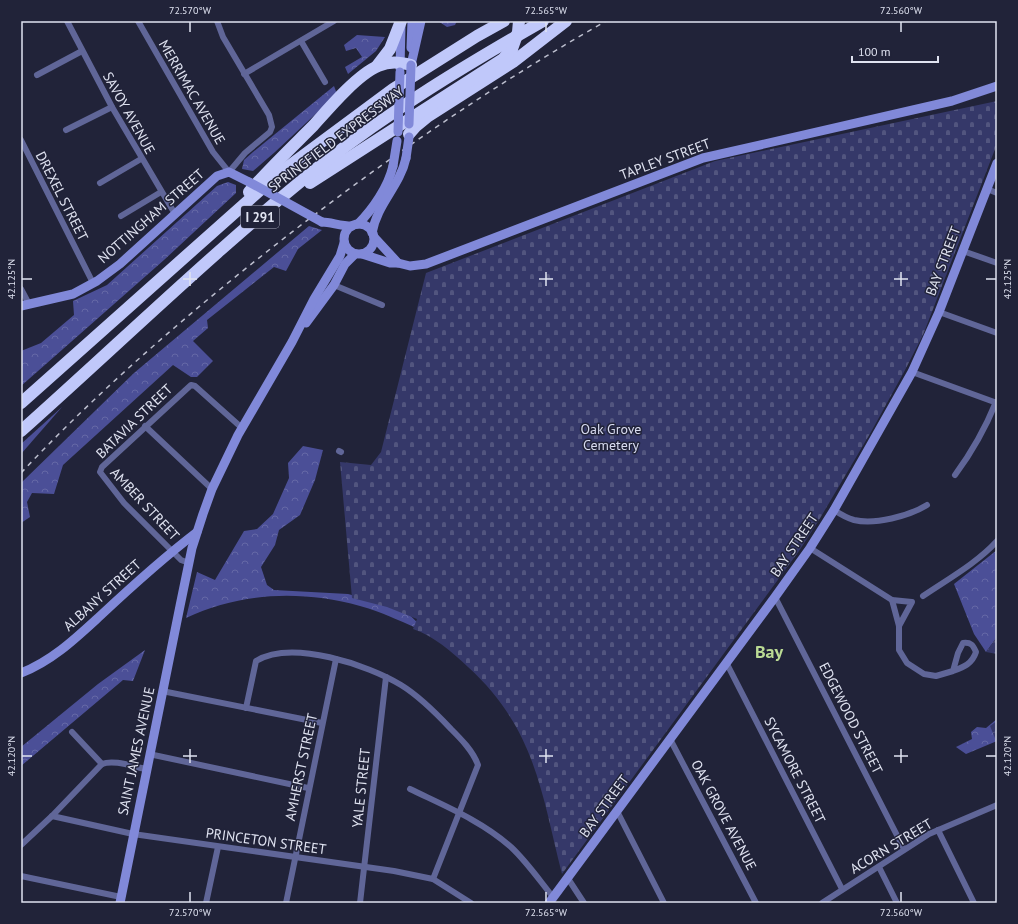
<svg xmlns="http://www.w3.org/2000/svg" width="1018" height="924" viewBox="0 0 1018 924" font-family="'PT Sans',sans-serif">
  <style>
    .forest { fill: url(#forest-crowns) }
    .wetland { fill: url(#wetland-marsh) }
    .cemetery { fill: url(#cemetery-stones) }
    .park { fill: url(#park-crowns) }
    .lines { fill: none; stroke-linecap: round; stroke-linejoin: round }
    .street { stroke: #606698; stroke-width: 6 }
    .secondary { stroke: #8189d9; stroke-width: 9 }
    .highway { stroke: #c0c8fa; stroke-width: 12 }
    .rail { stroke: #bcbece; stroke-width: 1.5; stroke-dasharray: 5 5; stroke-linecap: butt }
    .secondary-bridge { stroke: #8189d9; stroke-width: 9 }
    .highway-bridge { stroke: #c0c8fa; stroke-width: 12 }
    .ticks { fill: none; stroke: #e0e3f1; stroke-width: 1.5 }
    .labels { text-anchor: middle; stroke-width: 3; stroke-linejoin: round; paint-order: stroke }
    .shield { fill: #212339; stroke: #a7a9ba; stroke-width: 1 }
    .shield-label { font-size: 13px; font-weight: bold; fill: #e0e3f1 }
    .street-label { font-size: 14px; fill: #e0e3f1; stroke: #212339 }
    .park-label { font-size: 14px; fill: #d8dbf0; stroke: #212339 }
    .district-label { font-size: 18px; font-weight: bold; fill: #bbdb94; stroke: #212339 }
    .neatline { fill: none; stroke: #e0e3f1; stroke-width: 1.5 }
    .ticks-label { font-size: 10px; text-anchor: middle; fill: #e0e3f1 }
  </style>
  <defs>
    <pattern id="forest-crowns" width="20" height="18" patternUnits="userSpaceOnUse"><rect width="20" height="18" fill="#4b4f97"/><path d="M2 6a3 3 0 1 1 6 0M12 15a3 3 0 1 1 6 0" fill="none" stroke="#6568a6"/></pattern>
    <pattern id="wetland-marsh" width="20" height="14" patternUnits="userSpaceOnUse"><rect width="20" height="14" fill="#353869"/><path d="M1 5h8M5 5V1M11 12h8M15 12V8" fill="none" stroke="#52557f"/></pattern>
    <pattern id="cemetery-stones" width="16" height="16" patternUnits="userSpaceOnUse"><rect width="16" height="16" fill="#353869"/><path d="M2 7V4a2 2 0 0 1 4 0v3zM10 15v-3a2 2 0 0 1 4 0v3z" fill="#52557f"/></pattern>
    <pattern id="park-crowns" width="20" height="18" patternUnits="userSpaceOnUse"><rect width="20" height="18" fill="#353869"/><path d="M2 6a3 3 0 1 1 6 0M12 15a3 3 0 1 1 6 0" fill="none" stroke="#52557f"/></pattern>
  </defs>
  <rect width="100%" height="100%" fill="#212339"/>
  <g class="forest">
    <polygon points="438,21 457,21 455,25 447,27"/>
    <polygon points="357,35 385,37 376,51 348,74 345,67 362,57 356,48 346,51 344,45"/>
    <polygon points="334,86 337,94 275,152 253,171 242,169 244,160 253,152"/>
    <polygon points="228,182 236,185 236,193 164,260 21,386 21,351 41,343 74,315 73,301 107,285 217,186"/>
    <polygon points="309,226 322,230 298,249 286,271 274,267 207,320 208,328 193,341 213,361 197,377 191,377 173,365 63,465 54,494 32,493 27,502 30,517 21,523 21,483 134,373"/>
    <polygon points="62,407 21,454 21,444"/>
    <path d="M 303,446 L 323,450 L 315,480 L 300,515 L 279,530 L 275,545 L 261,567 L 267,585 L 274,590 L 348,594 L 371,600 L 378,584 L 428,633 C 406,624 383,612 360,606 C 302,590 241,592 186,618 L 197,572 L 215,580 L 244,531 L 257,529 L 273,514 L 289,478 L 288,463 Z"/>
    <polygon points="997,550 997,637 986,652 974,634 954,584"/>
    <polygon points="145,650 133,681 123,680 21,766 21,747 98,684"/>
    <polygon points="997,719 997,741 966,754 956,747 972,739 971,732 977,727 986,728"/>
  </g>
  <polygon class="wetland" points="997,637 997,654 986,652"/>
  <path class="cemetery" d="M 997,101 L 997,144 L 923,335 L 904,372 L 871,432 L 819,520 L 799,551 L 562,874 C 541,791 535,728 468,667 C 452,652 434,636 413,629 L 417,619 L 387,607 L 352,598 L 340,462 L 371,465 L 381,452 L 426,273 L 715,161 Z"/>
  <polygon class="park" points="997,721 997,743 990,726"/>
  <g class="lines">
    <g class="street">
      <polyline points="67,21 112,107 175,214"/>
      <polyline points="138,21 213,152 229,172 245,153 270,132 272,127 269,115 223,37 217,21"/>
      <polyline points="301,41 325,82"/>
      <polyline points="244,74 334,21"/>
      <polyline points="37,75 82,51"/>
      <polyline points="66,130 112,107"/>
      <polyline points="21,140 93,283"/>
      <polyline points="100,183 141,159"/>
      <polyline points="987,189 997,193"/>
      <polyline points="121,216 161,192"/>
      <polyline points="963,251 997,263"/>
      <polyline points="334,285 382,305"/>
      <polyline points="21,289 29,304"/>
      <polyline points="939,312 997,333"/>
      <polyline points="912,372 997,403"/>
      <polyline points="145,426 212,489"/>
      <polyline points="339,451 341,452"/>
      <path d="M 955,475 C 972,452 985,429 996,402"/>
      <path d="M 834,510 C 840,514 847,518 854,520 C 875,525 909,516 927,505"/>
      <polyline points="810,548 892,600 912,602 899,626"/>
      <polyline points="189,563 181,560 124,503 100,472 102,467 191,385 195,386 242,428"/>
      <path d="M 923,596 C 948,579 977,563 997,541"/>
      <polyline points="775,597 904,849"/>
      <path d="M 892,600 L 899,626 L 899,650 L 907,663 L 924,674 L 936,676 L 953,671 L 958,653 L 963,643 C 971,642 973,645 976,652 C 972,664 964,667 953,671"/>
      <polyline points="726,662 842,889"/>
      <polyline points="162,691 322,723"/>
      <path d="M 246,708 L 256,661 C 292,639 368,665 401,685 C 419,696 436,713 451,729 C 461,739 473,751 478,765 L 433,879"/>
      <polyline points="72,732 102,764"/>
      <polyline points="670,739 756,903"/>
      <polyline points="149,754 308,788"/>
      <path d="M 410,789 C 445,806 482,821 511,847 C 527,862 540,881 553,897"/>
      <polyline points="617,811 664,903"/>
      <polyline points="52,816 133,834 394,871 433,879 471,903"/>
      <polyline points="938,830 974,903"/>
      <path d="M 21,845 L 52,816 L 102,764 C 114,759 134,767 146,769"/>
      <polyline points="879,867 897,903"/>
      <polyline points="21,876 121,897"/>
      <polyline points="567,877 584,903"/>
      <polyline points="206,903 218,847"/>
      <polyline points="286,903 336,659"/>
      <polyline points="360,903 386,677"/>
      <polyline points="822,903 929,834 997,805"/>
    </g>
    <g class="secondary">
      <polyline points="411,48 412,21"/>
      <polyline points="411,65 421,21"/>
      <polyline points="400,68 401,26"/>
      <path d="M 322,222 C 331,222 340,226 352,226"/>
      <path d="M 358,224 C 373,209 388,187 393,166"/>
      <circle cx="359" cy="239" r="15"/>
      <path d="M 372,233 C 377,204 400,186 406,158"/>
      <polyline points="374,237 398,263"/>
      <polyline points="362,254 390,263 398,263 410,266 426,264 703,158 952,101 997,86"/>
      <polyline points="21,306 73,294 97,281 120,264 217,176 229,172 249,182"/>
      <polyline points="306,323 334,285 345,264 355,254"/>
      <path d="M 21,673 C 52,661 76,638 100,616 C 131,587 163,558 197,532"/>
      <polyline points="120,903 180,606 192,548 203,514 212,489 238,435 292,342 314,299 340,256 344,243"/>
      <polyline points="549,903 775,597 810,548 834,510 912,372 939,312 997,163"/>
    </g>
    <g class="highway">
      <polyline points="377,66 390,49 401,21"/>
      <polyline points="409,134 416,126 427,117 513,62 566,21"/>
      <polyline points="310,183 503,59 512,49"/>
      <path d="M 249,192 C 269,169 291,148 313,126 C 329,108 357,75 378,66 C 390,61 399,62 411,65"/>
      <polyline points="21,403 277,175 393,89 477,36 504,21"/>
      <path d="M 21,431 C 121,342 217,248 321,165 C 391,110 466,65 543,21"/>
    </g>
    <path class="rail" d="M 21,473 C 82,408 149,348 218,291 C 340,191 469,99 606,21"/>
    <g class="secondary-bridge">
      <polyline points="409,124 411,65"/>
      <polyline points="398,132 400,72"/>
      <polyline points="406,158 409,137"/>
      <polyline points="393,166 397,141"/>
      <polyline points="249,182 322,222"/>
    </g>
    <polyline class="highway-bridge" points="512,49 518,32 519,21"/>
  </g>
  <path class="ticks" d="M 190,22 L 190,32M 546,22 L 546,32M 901,22 L 901,32M 190,272 L 190,286M 546,272 L 546,286M 901,272 L 901,286M 22,279 L 32,279M 183,279 L 197,279M 539,279 L 553,279M 894,279 L 908,279M 986,279 L 996,279M 190,749 L 190,763M 546,749 L 546,763M 901,749 L 901,763M 22,756 L 32,756M 183,756 L 197,756M 539,756 L 553,756M 894,756 L 908,756M 986,756 L 996,756M 190,892 L 190,902M 546,892 L 546,902M 901,892 L 901,902"/>
  <g class="labels">
    <rect class="shield" x="241" y="206" width="38" height="22" rx="3"/>
    <g class="shield-label">
      <text x="260" y="222">I 291</text>
    </g>
    <g class="street-label">
      <text transform="translate(192 92) rotate(60)" y="5">MERRIMAC AVENUE</text>
      <text transform="translate(129 113) rotate(61)" y="5">SAVOY AVENUE</text>
      <text transform="translate(336 139) rotate(-37)" y="5">SPRINGFIELD EXPRESSWAY</text>
      <text transform="translate(665 159) rotate(-20)" y="5">TAPLEY STREET</text>
      <text transform="translate(62 196) rotate(63)" y="5">DREXEL STREET</text>
      <text transform="translate(151 216) rotate(-41)" y="5">NOTTINGHAM STREET</text>
      <text transform="translate(943 261) rotate(-69)" y="5">BAY STREET</text>
      <text transform="translate(134 421) rotate(-44)" y="5">BATAVIA STREET</text>
      <text transform="translate(145 504) rotate(47)" y="5">AMBER STREET</text>
      <text transform="translate(794 545) rotate(-56)" y="5">BAY STREET</text>
      <text transform="translate(102 595) rotate(-42)" y="5">ALBANY STREET</text>
      <text transform="translate(851 718) rotate(63)" y="5">EDGEWOOD STREET</text>
      <text transform="translate(136 751) rotate(-78)" y="5">SAINT JAMES AVENUE</text>
      <text transform="translate(301 767) rotate(-78)" y="5">AMHERST STREET</text>
      <text transform="translate(795 770) rotate(63)" y="5">SYCAMORE STREET</text>
      <text transform="translate(361 788) rotate(-84)" y="5">YALE STREET</text>
      <text transform="translate(604 806) rotate(-54)" y="5">BAY STREET</text>
      <text transform="translate(724 815) rotate(62)" y="5">OAK GROVE AVENUE</text>
      <text transform="translate(266 841) rotate(8)" y="5">PRINCETON STREET</text>
      <text transform="translate(891 846) rotate(-31)" y="5">ACORN STREET</text>
    </g>
    <g class="park-label">
      <text x="611" y="434">Oak Grove<tspan x="611" dy="16">Cemetery</tspan></text>
    </g>
    <g class="district-label">
      <text x="769" y="658">Bay</text>
    </g>
  </g>
  <rect width="1018" height="924" fill="none" stroke="#212339" stroke-width="44"/>
  <path d="M852 56v6h86v-6" fill="none" stroke="#e0e3f1" stroke-width="2"/>
  <text x="858" y="56" font-size="12" fill="#e0e3f1" stroke="#212339" stroke-width="3" paint-order="stroke">100 m</text>
  <rect x="22" y="22" width="974" height="880" class="neatline"/>
  <g class="ticks-label">
    <text x="190" y="14">72.570°W</text>
    <text x="546" y="14">72.565°W</text>
    <text x="901" y="14">72.560°W</text>
    <text transform="translate(11 279) rotate(-90)" y="4">42.125°N</text>
    <text transform="translate(1007 279) rotate(-90)" y="4">42.125°N</text>
    <text transform="translate(11 756) rotate(-90)" y="4">42.120°N</text>
    <text transform="translate(1007 756) rotate(-90)" y="4">42.120°N</text>
    <text x="190" y="916">72.570°W</text>
    <text x="546" y="916">72.565°W</text>
    <text x="901" y="916">72.560°W</text>
  </g>
</svg>
